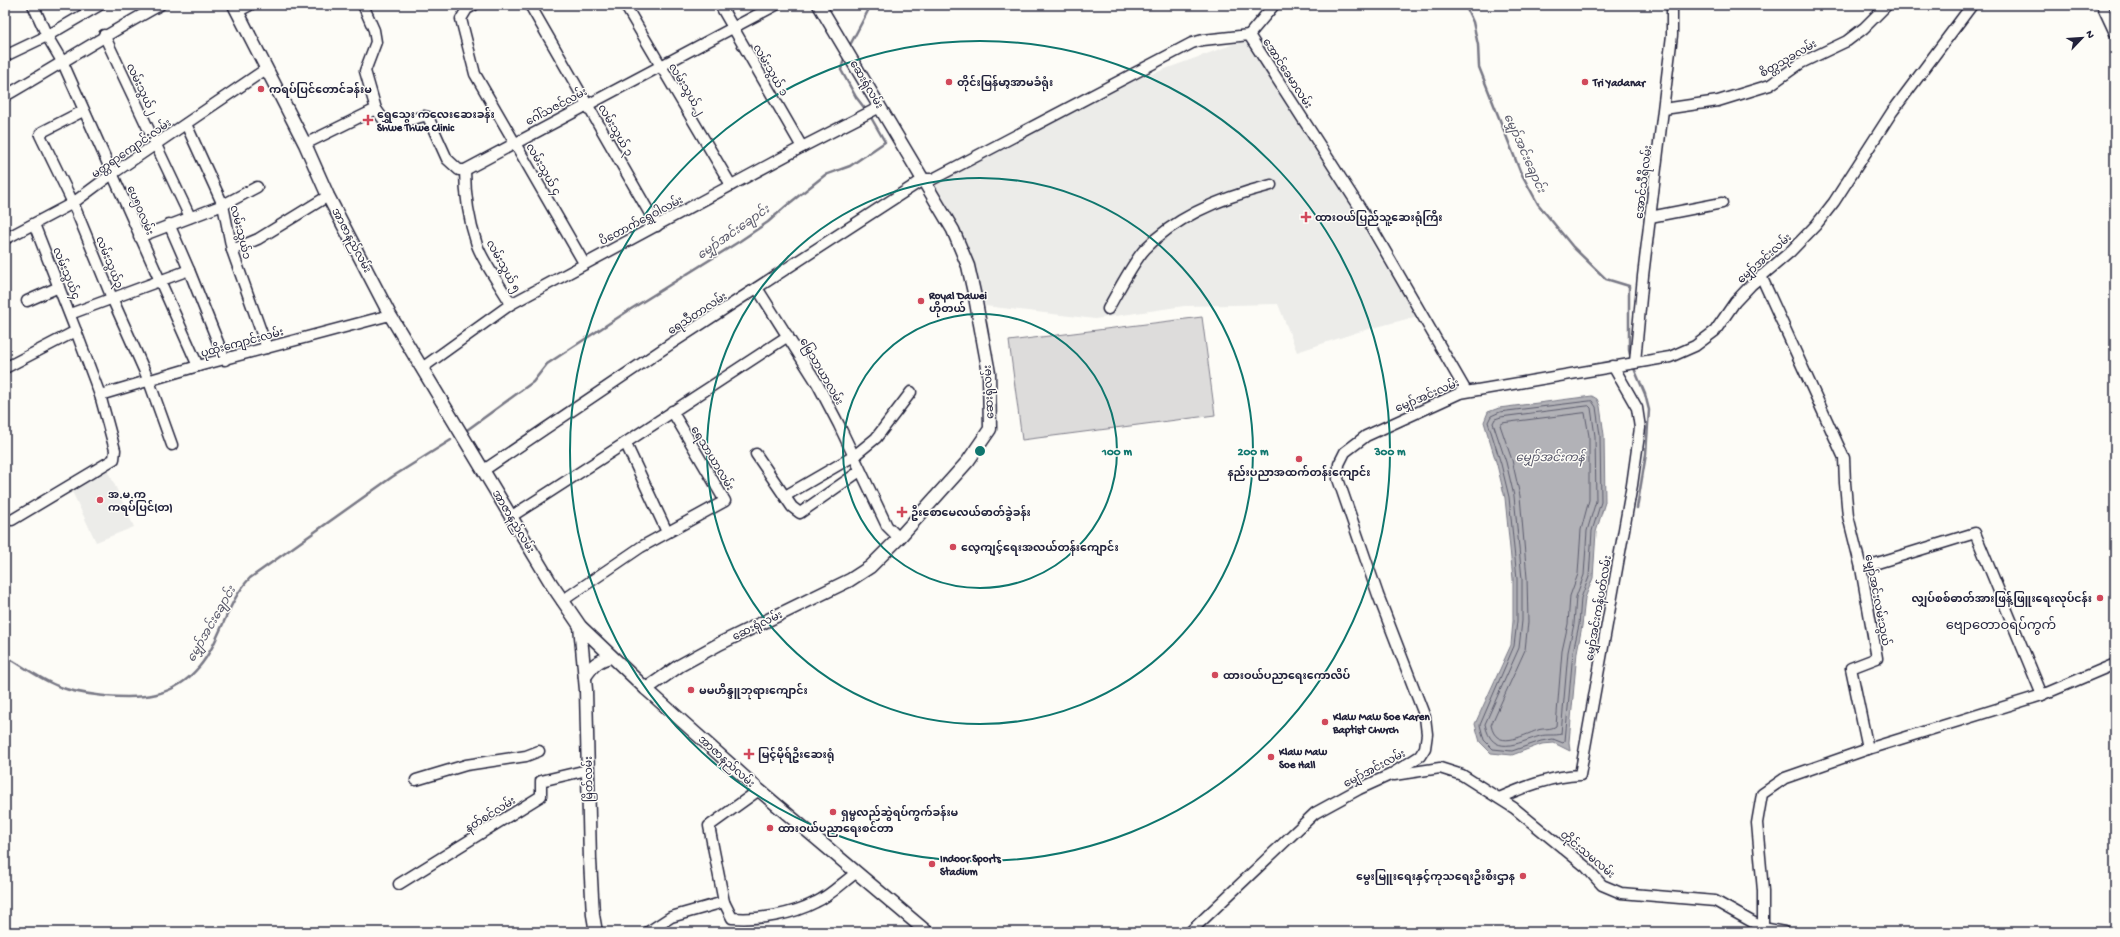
<svg xmlns="http://www.w3.org/2000/svg" width="2120" height="937" viewBox="0 0 2120 937" font-family="'Gochi Hand','Noto Sans Myanmar',sans-serif">
  <style>
    .built { fill: #ecece9 }
    .green { fill: #dddcdb; stroke: #807f8b }
    .water { fill: #b2b2b7; stroke: #787885 }
    .lines { fill: none; stroke-linecap: round; stroke-linejoin: round }
    .shore { stroke: #5c5c6d; stroke-width: 1 }
    .stream { stroke: #787885; stroke-width: 2.5 }
    .minor-casing { stroke: #22223b; stroke-width: 13 }
    .major-casing { stroke: #22223b; stroke-width: 15 }
    .minor { stroke: #fdfcf7; stroke-width: 10 }
    .major { stroke: #fdfcf7; stroke-width: 12 }
    .ring { fill: none; stroke: #0f766e; stroke-width: 2 }
    .poi-dot { fill: #d1495b; stroke: #fdfcf7; stroke-width: 1.5 }
    .labels { text-anchor: middle; stroke-width: 3; stroke-linejoin: round; paint-order: stroke }
    .street-label { font-size: 11px; fill: #22223b; stroke: #fdfcf7 }
    .poi-label { font-size: 11px; font-weight: bold; fill: #22223b; stroke: #fdfcf7; text-anchor: start }
    .water-label { font-size: 12px; font-style: italic; fill: #545466; stroke: #fdfcf7 }
    .quarter-label { font-size: 13px; fill: #22223b; stroke: #fdfcf7 }
    .centre { fill: #0f766e; stroke: #fdfcf7; stroke-width: 2 }
    .ring-label { font-size: 12px; text-anchor: middle; font-weight: bold; fill: #0f766e; stroke: #fdfcf7; stroke-width: 3; stroke-linejoin: round; paint-order: stroke }
  </style>
  <rect width="100%" height="100%" fill="#fdfcf7"/>
  <filter id="ink" filterUnits="userSpaceOnUse"><feTurbulence type="fractalNoise" baseFrequency=".025" numOctaves="2"/><feDisplacementMap in="SourceGraphic" scale="8" xChannelSelector="R" yChannelSelector="G"/><feConvolveMatrix kernelMatrix="1 2 1 2 8 2 1 2 1" color-interpolation-filters="sRGB"/></filter>
  <g filter="url(#ink)">
    <g class="built">
      <polygon points="1245,40 1315,143 1381,259 1418,316 1358,332 1297,352 1278,304 1184,306 1095,319 985,306 955,221 935,186 1037,125 1099,93"/>
      <polygon points="103,464 112,479 134,527 96,542 68,483"/>
    </g>
    <polygon class="green" points="1202,317 1215,415 1022,440 1009,341"/>
    <polygon class="water" points="1592,396 1597,399 1600,406 1604,435 1605,502 1596,532 1593,578 1585,598 1582,626 1577,652 1569,742 1570,751 1554,743 1542,744 1512,755 1491,753 1480,742 1475,724 1511,645 1513,621 1513,579 1505,498 1497,465 1484,422 1488,412 1499,408"/>
    <g class="lines">
      <g class="shore">
        <polygon points="1592,401 1596,407 1600,435 1601,502 1592,531 1589,577 1581,598 1579,625 1573,652 1565,741 1563,743 1553,739 1541,741 1512,751 1493,749 1484,740 1480,725 1514,646 1517,621 1517,579 1509,497 1501,464 1488,422 1491,416 1500,412"/>
        <path d="M 1589,406 L 1591,408 L 1595,436 L 1596,501 L 1587,531 L 1584,575 L 1576,597 L 1574,624 L 1568,652 L 1561,734 C 1556,736 1546,734 1540,736 C 1517,743 1492,758 1485,724 L 1519,648 L 1522,621 L 1522,579 L 1514,496 L 1506,462 L 1493,423 L 1495,419 L 1501,417 Z"/>
        <path d="M 1585,413 L 1589,436 L 1589,500 L 1581,530 L 1578,574 L 1570,596 L 1568,624 L 1562,651 L 1556,726 C 1551,730 1543,728 1538,730 C 1521,736 1496,751 1491,725 L 1525,650 L 1528,622 L 1527,578 L 1520,496 L 1512,460 L 1500,425 L 1503,423 Z"/>
      </g>
      <g class="stream">
        <polyline points="1465,5 1473,22 1478,45 1479,67 1520,171 1538,204 1573,247 1606,279 1629,286 1629,350 1631,359"/>
        <polyline points="849,47 871,5"/>
        <polyline points="845,55 841,70 856,97 866,110"/>
        <polyline points="1633,366 1645,394 1649,410 1646,454 1637,508"/>
        <polyline points="467,430 533,382 547,364 631,309 740,241 768,222 786,206 825,175 850,166 885,142 869,114"/>
        <path d="M 5,656 C 23,666 41,680 60,687 C 75,693 89,694 105,696 C 141,699 173,698 199,667 C 221,641 226,603 250,578 L 392,477 L 451,440"/>
      </g>
      <defs>
        <g id="minor">
          <polyline points="33,5 47,36 63,63 198,366"/>
          <polyline points="363,5 374,30 376,42 365,71 376,109 388,126 424,116 428,117 447,159 459,170 465,170 776,5"/>
          <polyline points="474,5 467,9 461,19 475,74 584,263"/>
          <polyline points="530,5 657,226"/>
          <polyline points="625,5 731,185"/>
          <polyline points="720,5 802,147"/>
          <polyline points="2102,5 2115,33"/>
          <polyline points="2115,5 2115,6"/>
          <polyline points="237,12 250,5"/>
          <polyline points="104,35 190,217"/>
          <polyline points="1249,35 1274,5"/>
          <polyline points="5,56 47,36 100,5"/>
          <path d="M 5,96 C 57,66 107,34 160,5"/>
          <polyline points="1664,109 1718,101 1770,85 1801,63 1847,41 1864,28 1887,5"/>
          <polyline points="83,111 42,132 40,135 73,203 112,298 149,381 172,445"/>
          <polyline points="186,124 223,205 232,250 267,348"/>
          <polyline points="305,144 376,109"/>
          <path d="M 465,170 C 465,194 469,221 477,245 C 484,264 501,286 511,304"/>
          <polyline points="1650,217 1722,203"/>
          <polyline points="34,224 76,331"/>
          <polyline points="169,224 189,270 225,360"/>
          <polyline points="139,237 223,205 257,187"/>
          <polyline points="5,239 73,203 112,174 266,69"/>
          <polyline points="232,250 258,239 328,196"/>
          <polyline points="1761,276 1844,458 1845,483 1848,516 1861,568 1877,658 1851,668 1868,749 1785,778 1762,794 1757,823 1763,891 1763,928"/>
          <polyline points="757,288 817,383 839,425 887,526 899,538"/>
          <polyline points="27,301 59,287"/>
          <path d="M 1108,309 C 1117,293 1133,262 1145,249 C 1177,215 1227,196 1271,185"/>
          <polyline points="70,314 189,270"/>
          <polyline points="1635,362 1643,276 1672,35 1672,5"/>
          <polyline points="5,368 76,331 100,395 115,450 114,459 12,520"/>
          <polyline points="422,368 511,304 802,147 880,107"/>
          <polyline points="100,395 198,366 390,315"/>
          <polyline points="626,444 667,532"/>
          <polyline points="756,454 792,507 800,513 860,471"/>
          <polyline points="484,470 672,343 924,179 933,179 1192,43 1203,40 1249,35 1362,211 1466,391"/>
          <polyline points="785,496 854,456 876,438 911,392"/>
          <path d="M 512,516 C 605,457 696,396 788,336"/>
          <polyline points="1861,568 1975,533 2042,695 2115,664"/>
          <polyline points="562,601 641,547 725,501 672,411"/>
          <polyline points="1868,749 2042,695"/>
          <polyline points="1394,775 1440,768 1462,775 1514,808 1586,867 1602,885 1621,893 1715,901 1763,928 1784,932"/>
          <polyline points="416,780 466,765 526,756 539,751"/>
          <path d="M 1499,798 C 1524,787 1552,776 1580,775 L 1632,485 L 1640,428 L 1637,408 L 1613,366"/>
          <polyline points="399,884 541,796 541,781 587,770"/>
          <polyline points="724,902 709,826 759,790"/>
          <path d="M 648,932 L 671,917 L 724,902 L 732,918 C 759,920 791,915 816,902 C 830,896 843,882 856,873"/>
          <polyline points="1190,932 1315,813 1359,789 1390,775 1420,756 1425,748 1427,734 1425,717 1378,595 1338,479 1339,464 1345,452 1366,436 1460,393 1670,357 1695,346 1715,331 1735,302 1751,285 1790,252 1816,225 1834,202 1892,112 1972,5"/>
        </g>
        <g id="major">
          <polyline points="234,5 305,144 328,196 390,315 552,585 580,626 646,689 759,790 927,932"/>
          <polyline points="580,626 586,690 590,860 593,915 596,932"/>
          <path d="M 585,677 C 592,666 598,660 611,657"/>
          <polyline points="646,689 679,666 721,643 850,580 870,567 899,538 968,461 990,429 989,373 975,297 968,266 953,230 819,5"/>
        </g>
      </defs>
      <use href="#minor" class="minor-casing"/>
      <use href="#major" class="major-casing"/>
      <use href="#minor" class="minor"/>
      <use href="#major" class="major"/>
    </g>
  </g>
  <g class="ring">
    <circle cx="980" cy="451" r="137"/>
    <circle cx="980" cy="451" r="273"/>
    <circle cx="980" cy="451" r="410"/>
  </g>
  <g class="poi-dot">
    <circle cx="949" cy="82" r="4"/>
    <circle cx="1585" cy="82" r="4"/>
    <circle cx="261" cy="89" r="4"/>
    <path d="M366 114h4v4h4v4h-4v4h-4v-4h-4v-4h4z"/>
    <path d="M1304 211h4v4h4v4h-4v4h-4v-4h-4v-4h4z"/>
    <circle cx="921" cy="301" r="4"/>
    <circle cx="1299" cy="459" r="4"/>
    <circle cx="100" cy="500" r="4"/>
    <path d="M900 506h4v4h4v4h-4v4h-4v-4h-4v-4h4z"/>
    <circle cx="953" cy="547" r="4"/>
    <circle cx="2100" cy="598" r="4"/>
    <circle cx="1215" cy="675" r="4"/>
    <circle cx="691" cy="690" r="4"/>
    <circle cx="1325" cy="722" r="4"/>
    <path d="M747 748h4v4h4v4h-4v4h-4v-4h-4v-4h4z"/>
    <circle cx="1271" cy="757" r="4"/>
    <circle cx="833" cy="812" r="4"/>
    <circle cx="770" cy="828" r="4"/>
    <circle cx="932" cy="864" r="4"/>
    <circle cx="1523" cy="876" r="4"/>
  </g>
  <g class="labels">
    <g class="street-label">
      <text transform="translate(1788 58) rotate(-30)" y="4">စိတ္တသုခလမ်း</text>
      <text transform="translate(771 70) rotate(60)" y="4">လမ်းသွယ် ၁</text>
      <text transform="translate(1288 73) rotate(57)" y="4">အောင်ခေမာလမ်း</text>
      <text transform="translate(867 84) rotate(59)" y="4">ဆေးရုံလမ်း</text>
      <text transform="translate(142 89) rotate(65)" y="4">လမ်းသွယ်၂</text>
      <text transform="translate(687 89) rotate(59)" y="4">လမ်းသွယ် ၂</text>
      <text transform="translate(556 106) rotate(-28)" y="4">ဂေါ်သဇင်လမ်း</text>
      <text transform="translate(616 130) rotate(60)" y="4">လမ်းသွယ် ၃</text>
      <text transform="translate(131 148) rotate(-35)" y="4">မတ္တရာကျောင်းလမ်း</text>
      <text transform="translate(544 169) rotate(60)" y="4">လမ်းသွယ် ၄</text>
      <text transform="translate(1643 182) rotate(-83)" y="4">အောင်သီရိလမ်း</text>
      <text transform="translate(141 210) rotate(67)" y="4">ပေ၅၀လမ်း</text>
      <text transform="translate(641 220) rotate(-28)" y="4">ပိတောက်ရွှေဝါလမ်း</text>
      <text transform="translate(241 232) rotate(76)" y="4">လမ်းသွယ်၁</text>
      <text transform="translate(352 240) rotate(62)" y="4">အာဇာနည်လမ်း</text>
      <text transform="translate(1764 258) rotate(-42)" y="4">မျှော်အင်းလမ်း</text>
      <text transform="translate(110 262) rotate(68)" y="4">လမ်းသွယ်၃</text>
      <text transform="translate(504 266) rotate(61)" y="4">လမ်းသွယ် ၅</text>
      <text transform="translate(67 273) rotate(68)" y="4">လမ်းသွယ်၄</text>
      <text transform="translate(697 313) rotate(-33)" y="4">ရေသီတာလမ်း</text>
      <text transform="translate(242 342) rotate(-15)" y="4">ပုထိုးကျောင်းလမ်း</text>
      <text transform="translate(822 371) rotate(60)" y="4">မြေသာယာလမ်း</text>
      <text transform="translate(988 392) rotate(-93)" y="4">ဆေးရုံလမ်း</text>
      <text transform="translate(1427 395) rotate(-23)" y="4">မျှော်အင်းလမ်း</text>
      <text transform="translate(713 458) rotate(59)" y="4">ရေသာယာလမ်း</text>
      <text transform="translate(514 521) rotate(59)" y="4">အာဇာနည်လမ်း</text>
      <text transform="translate(1878 600) rotate(79)" y="4">မျှော်အင်းလမ်းသွယ်</text>
      <text transform="translate(1598 608) rotate(-80)" y="4">မျှော်အင်းကန်ပတ်လမ်း</text>
      <text transform="translate(757 625) rotate(-26)" y="4">ဆေးရုံလမ်း</text>
      <text transform="translate(727 761) rotate(42)" y="4">အာဇာနည်လမ်း</text>
      <text transform="translate(1374 768) rotate(-28)" y="4">မျှော်အင်းလမ်း</text>
      <text transform="translate(588 779) rotate(-91)" y="4">မြိတ်လမ်း</text>
      <text transform="translate(490 814) rotate(-32)" y="4">နတ်စင်လမ်း</text>
      <text transform="translate(1588 854) rotate(40)" y="4">တိုင်းသမလမ်း</text>
    </g>
    <g class="poi-label">
      <text x="957" y="86">တိုင်းမြန်မာ့အာမခံရုံး</text>
      <text x="1593" y="86">Tri Yadanar</text>
      <text x="269" y="93">ကရပ်ပြင်တောင်ခန်းမ</text>
      <text x="377" y="118">ရွှေသွေး ကလေးဆေးခန်း<tspan x="377" dy="13">Shwe Thwe Clinic</tspan></text>
      <text x="1315" y="221">ထားဝယ်ပြည်သူ့ဆေးရုံကြီး</text>
      <text x="929" y="299">Royal Dawei<tspan x="929" dy="13">ဟိုတယ်</tspan></text>
      <text x="1299" y="476" text-anchor="middle">နည်းပညာအထက်တန်းကျောင်း</text>
      <text x="108" y="498">အ.မ.က<tspan x="108" dy="13">ကရပ်ပြင်(တ)</tspan></text>
      <text x="911" y="516">ဦးစောမေလယ်ဓာတ်ခွဲခန်း</text>
      <text x="961" y="551">လေ့ကျင့်ရေးအလယ်တန်းကျောင်း</text>
      <text x="2092" y="602" text-anchor="end">လျှပ်စစ်ဓာတ်အားဖြန့်ဖြူးရေးလုပ်ငန်း</text>
      <text x="1223" y="679">ထားဝယ်ပညာရေးကောလိပ်</text>
      <text x="699" y="694">မမဟိန္ဒူဘုရားကျောင်း</text>
      <text x="1333" y="720">Klaw Maw Soe Karen<tspan x="1333" dy="13">Baptist Church</tspan></text>
      <text x="1279" y="755">Klaw Maw<tspan x="1279" dy="13">Soe Hall</tspan></text>
      <text x="758" y="758">မြင့်မိုရ်ဦးဆေးရုံ</text>
      <text x="841" y="816">ရှမ္မလည်ဆွဲရပ်ကွက်ခန်းမ</text>
      <text x="778" y="832">ထားဝယ်ပညာရေးစင်တာ</text>
      <text x="940" y="862">Indoor Sports<tspan x="940" dy="13">Stadium</tspan></text>
      <text x="1515" y="880" text-anchor="end">မွေးမြူးရေးနှင့်ကုသရေးဦးစီးဌာန</text>
    </g>
    <g class="water-label">
      <text transform="translate(1525 153) rotate(66)" y="4">မျှော်အင်းချောင်း</text>
      <text transform="translate(733 232) rotate(-35)" y="4">မျှော်အင်းချောင်း</text>
      <text x="1550" y="461">မျှော်အင်းကန်</text>
      <text transform="translate(211 624) rotate(-60)" y="4">မျှော်အင်းချောင်း</text>
    </g>
    <g class="quarter-label">
      <text x="2001" y="629">ဗျောတောဝရပ်ကွက်</text>
    </g>
  </g>
  <circle cx="980" cy="451" r="6" class="centre"/>
  <g class="ring-label">
    <text x="1117" y="455">100 m</text>
    <text x="1253" y="455">200 m</text>
    <text x="1390" y="455">300 m</text>
  </g>
  <rect width="2120" height="937" fill="none" stroke="#fdfcf7" stroke-width="20"/>
  <rect x="10" y="10" width="2100" height="917" fill="none" stroke="#22223b" stroke-width="1.5" filter="url(#ink)"/>
  <g transform="translate(2082 38) rotate(65)" stroke="#fdfcf7" stroke-width="3" paint-order="stroke">
  <path d="M0-3L7 15L0 10L-7 15Z" fill="#22223b"/>
  <text y="-6" font-size="11" font-weight="bold" text-anchor="middle" fill="#22223b">N</text>
  </g>
</svg>
